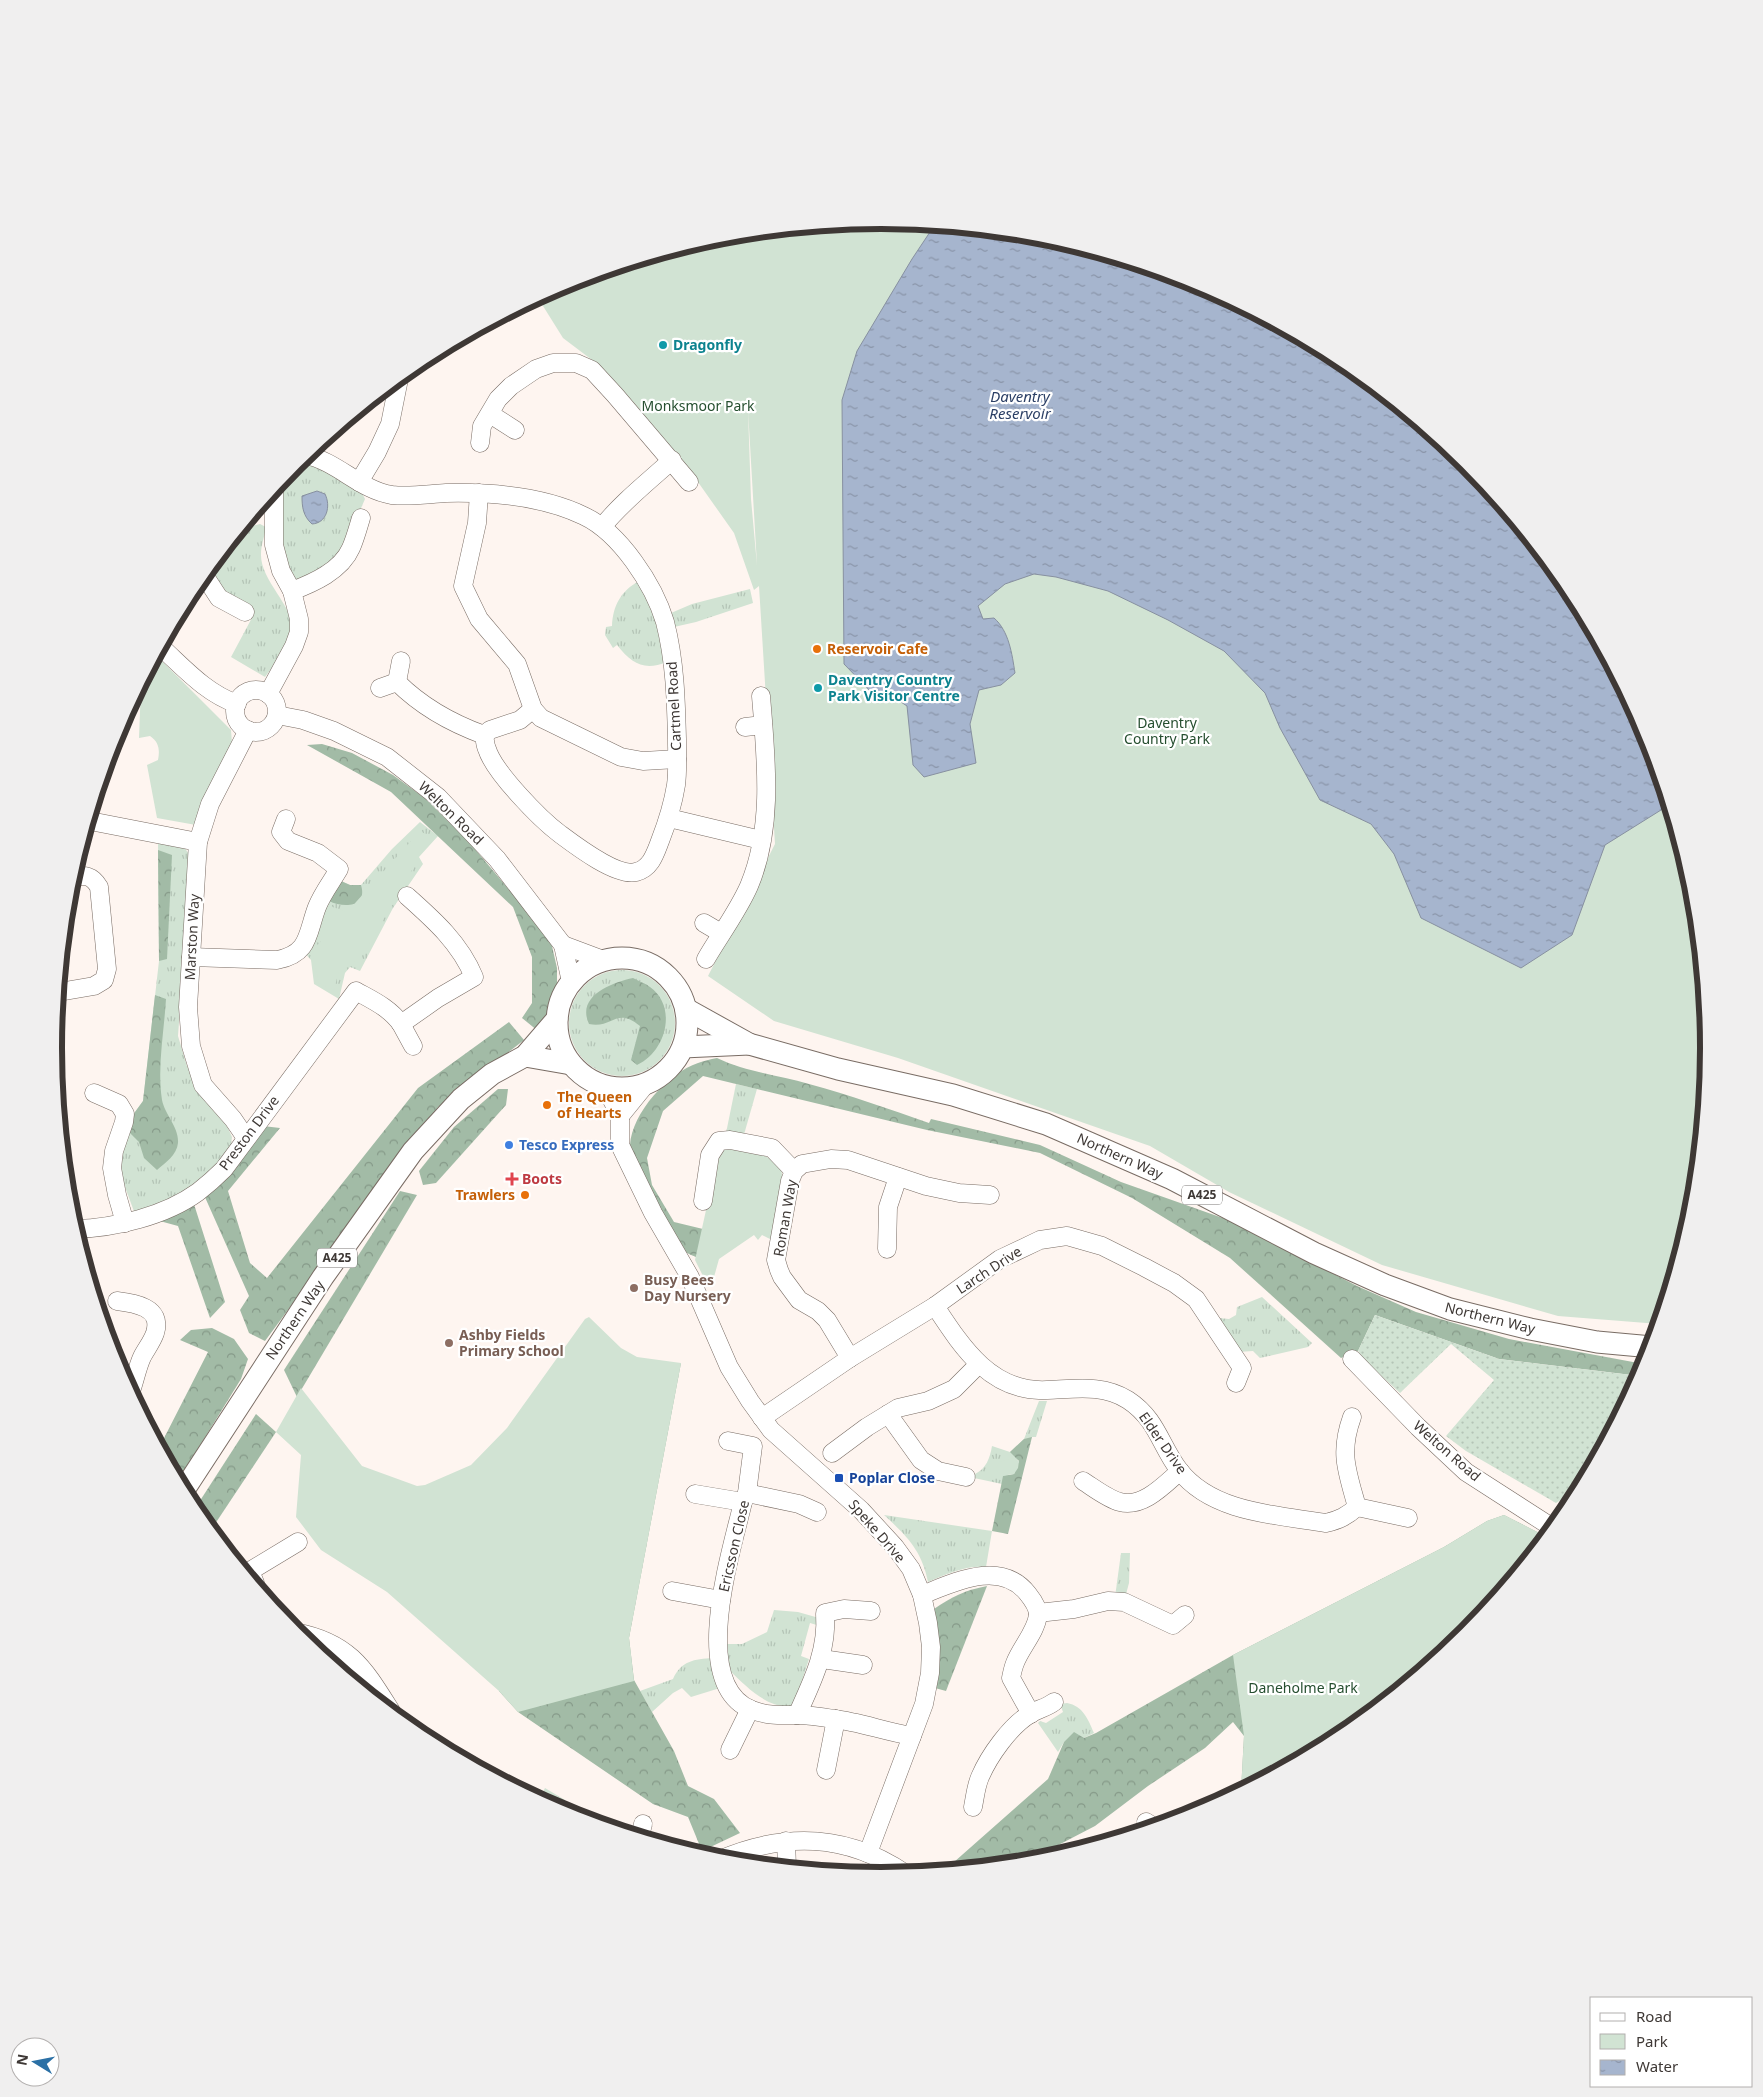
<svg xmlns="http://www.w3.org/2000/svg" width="1763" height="2097" viewBox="0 0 1763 2097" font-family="'Noto Sans',sans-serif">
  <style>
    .grass { fill: url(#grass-tufts) }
    .forest { fill: url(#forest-crowns) }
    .park { fill: #d1e3d3; fill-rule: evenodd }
    .garden { fill: url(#garden-dots) }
    .water { fill: url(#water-ripples); stroke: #8790a0 }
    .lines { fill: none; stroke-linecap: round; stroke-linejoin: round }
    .minor-casing { stroke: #796c64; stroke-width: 19 }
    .major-casing { stroke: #796c64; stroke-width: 23 }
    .minor { stroke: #fff; stroke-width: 18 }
    .major { stroke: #fff; stroke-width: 21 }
    .culture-dot { fill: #0f9aa8; stroke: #fff; stroke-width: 2 }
    .food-dot { fill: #e8710a; stroke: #fff; stroke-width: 2 }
    .shop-dot { fill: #3f7fe0; stroke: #fff; stroke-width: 2 }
    .health-dot { fill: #e0444e; stroke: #fff; stroke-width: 2 }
    .education-dot { fill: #8d6e63; stroke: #fff; stroke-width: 2 }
    .transit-dot { fill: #1a4fb4; stroke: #fff; stroke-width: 2 }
    .labels { text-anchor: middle; stroke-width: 4.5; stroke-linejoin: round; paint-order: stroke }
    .shield { fill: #fff; stroke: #787472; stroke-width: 1 }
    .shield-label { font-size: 12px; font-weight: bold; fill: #3e3835 }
    .culture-label { font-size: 14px; font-weight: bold; fill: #0d838f; stroke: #fff; text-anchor: start }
    .park-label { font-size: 14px; fill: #254e2f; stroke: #fff }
    .food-label { font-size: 14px; font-weight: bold; fill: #c56008; stroke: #fff; text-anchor: start }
    .street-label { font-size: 14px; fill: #3e3835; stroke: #fff }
    .shop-label { font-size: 14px; font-weight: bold; fill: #366cbe; stroke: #fff; text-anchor: start }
    .health-label { font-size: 14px; font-weight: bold; fill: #be3a42; stroke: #fff; text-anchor: start }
    .education-label { font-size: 14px; font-weight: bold; fill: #785e54; stroke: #fff; text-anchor: start }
    .transit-label { font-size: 14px; font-weight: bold; fill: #164399; stroke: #fff; text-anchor: start }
    .water-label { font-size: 15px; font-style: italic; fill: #2b3f65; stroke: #fff }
    .rim { fill: none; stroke: #3e3835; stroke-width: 6 }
  </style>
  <defs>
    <pattern id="grass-tufts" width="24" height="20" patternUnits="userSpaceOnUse" patternTransform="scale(1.25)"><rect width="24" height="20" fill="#d1e3d3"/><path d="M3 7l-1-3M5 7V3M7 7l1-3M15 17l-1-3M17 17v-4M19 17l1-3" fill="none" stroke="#b4c4b6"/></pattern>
    <pattern id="forest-crowns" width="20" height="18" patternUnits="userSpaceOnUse" patternTransform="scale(1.25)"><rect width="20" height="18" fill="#a2bba6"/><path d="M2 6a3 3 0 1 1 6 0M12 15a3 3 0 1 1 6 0" fill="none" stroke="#859988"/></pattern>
    <pattern id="garden-dots" width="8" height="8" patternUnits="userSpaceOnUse" patternTransform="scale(1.25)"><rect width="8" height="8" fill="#d1e3d3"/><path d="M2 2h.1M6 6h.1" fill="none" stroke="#b4c4b6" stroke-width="1.8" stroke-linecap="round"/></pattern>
    <pattern id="water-ripples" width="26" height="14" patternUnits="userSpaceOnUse" patternTransform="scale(1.25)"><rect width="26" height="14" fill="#a6b5ce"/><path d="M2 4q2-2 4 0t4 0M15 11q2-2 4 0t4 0" fill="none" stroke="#8994a8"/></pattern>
  </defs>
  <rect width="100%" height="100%" fill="#fef5f0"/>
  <g class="grass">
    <path d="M 299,461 L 311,462 L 361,491 L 365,499 L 338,561 L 296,582 C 278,550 280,520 279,484 Z"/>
    <path d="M 260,524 L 266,527 C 265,535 261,545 261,554 C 260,582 298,609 292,635 C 288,650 274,665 265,677 L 231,657 L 254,614 L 224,596 L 216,585 L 215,569 L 218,558 L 243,528 Z"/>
    <path d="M 639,581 L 651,602 L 667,662 C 644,671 632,664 617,645 L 613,648 L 605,635 L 606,627 L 612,626 C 613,605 621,591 639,581 Z"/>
    <polygon points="750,589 753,603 696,622 674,627 671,613 692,604"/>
    <polygon points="420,822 438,836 419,857 423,864 393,908 360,971 350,967 345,973 339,999 314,984 311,960 303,951 341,881 350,885 361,885 392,849"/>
    <polygon points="158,841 184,847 191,857 178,1036 187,1066 207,1103 227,1126 232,1137 230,1153 210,1179 150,1209 135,1214 122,1179 120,1150 135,1112 143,1101 159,961"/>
    <circle cx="622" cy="1023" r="53"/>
    <polygon points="736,1084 757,1089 743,1138 725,1138"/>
    <path d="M 1262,1297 L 1312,1343 L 1308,1347 L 1260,1358 L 1253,1351 L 1238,1352 C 1234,1339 1222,1331 1219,1318 L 1229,1319 L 1236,1315 L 1237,1307 Z"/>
    <path d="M 1039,1401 L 1047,1401 L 1036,1437 L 1032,1437 L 1002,1484 L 974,1478 L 975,1474 C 986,1469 990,1458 992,1446 L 1010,1452 L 1024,1439 Z"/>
    <path d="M 884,1515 L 992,1531 L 986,1567 C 966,1565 947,1574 928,1582 C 922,1551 907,1536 884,1515 Z"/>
    <polygon points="1121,1553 1130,1553 1129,1583 1125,1598 1115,1597"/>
    <path d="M 774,1610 L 798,1612 L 819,1618 L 820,1626 L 810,1623 L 801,1656 L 809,1659 L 794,1706 C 768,1710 747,1687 729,1670 L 727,1644 L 742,1644 L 767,1632 Z"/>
    <path d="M 713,1658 L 720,1688 L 691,1697 L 682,1688 L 673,1693 L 652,1712 L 640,1691 L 673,1679 C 681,1661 694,1659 713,1658 Z"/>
    <path d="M 1067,1703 C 1083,1706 1088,1719 1094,1733 L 1084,1738 L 1064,1742 L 1058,1752 L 1038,1723 L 1040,1721 L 1046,1723 L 1063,1712 L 1060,1704 Z"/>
    <polygon points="545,1788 565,1800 560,1811 539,1800"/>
  </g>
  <g class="forest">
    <polygon points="322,744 352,753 393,775 426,799 469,842 544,931 552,946 557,968 557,996 551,1020 538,1031 522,1018 532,1003 532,957 513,907 391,792 307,745"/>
    <polygon points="158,850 172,855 167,959 159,961"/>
    <path d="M 341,881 L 350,885 L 361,885 C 368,908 343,908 329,901 Z"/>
    <path d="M 633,978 C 638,981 645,983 650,987 C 678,1007 666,1052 637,1065 L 631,1060 L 640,1026 C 616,1006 613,1029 589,1024 C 576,996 611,983 633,978 Z"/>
    <path d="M 155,995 L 166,999 C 164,1033 157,1067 162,1100 C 165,1115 179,1127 178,1143 C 177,1155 165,1163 157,1170 L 144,1158 L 139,1142 L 127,1130 L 135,1112 L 143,1101 Z"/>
    <polygon points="509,1022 524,1040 438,1107 265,1341 249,1333 240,1310 249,1296 204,1195 263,1126 280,1128 228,1191 250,1263 267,1278 418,1088"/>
    <path d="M 717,1058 C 746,1072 778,1075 809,1084 C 850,1095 889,1109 929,1123 L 931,1119 L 1040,1145 L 1121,1182 L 1234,1222 L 1357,1286 L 1416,1312 L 1509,1339 L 1633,1362 L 1647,1361 L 1640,1376 L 1499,1359 L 1375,1315 L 1358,1351 L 1341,1358 L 1230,1258 L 1132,1198 L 1040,1153 L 927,1130 L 703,1076 L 663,1111 L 647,1158 L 652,1185 L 674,1222 L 703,1229 L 716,1165 L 703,1261 C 696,1256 686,1254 680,1248 C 658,1224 648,1197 637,1167 C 635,1160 630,1152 630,1145 C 632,1113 668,1073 698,1063 C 704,1061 710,1059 717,1058 Z"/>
    <polygon points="498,1089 508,1089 506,1105 436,1183 423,1185 419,1171 454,1127"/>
    <polygon points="400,1191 417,1195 297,1397 284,1370"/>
    <polygon points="193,1201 225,1302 210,1318 178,1226 156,1220"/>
    <polygon points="212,1328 234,1339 248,1359 241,1379 178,1481 160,1446 208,1352 180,1340 191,1330"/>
    <polygon points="681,1363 629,1638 634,1680 674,1751 688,1786 714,1799 740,1833 702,1851 688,1817 653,1804 518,1712 499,1691 649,1377"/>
    <polygon points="256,1414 276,1432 211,1530 194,1510"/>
    <polygon points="1032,1437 1008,1534 992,1531 1003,1476 1014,1474 1019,1461 1010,1452 1024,1439"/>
    <polygon points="1504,1515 1547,1537 1267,1754 1264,1778 1241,1791 1244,1736 1233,1722 1205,1748 1148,1786 1095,1826 1043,1853 1011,1864 945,1870 1048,1779 1064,1742 1074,1732 1084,1738 1096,1733 1233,1655 1444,1547 1487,1521"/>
    <path d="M 987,1586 L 946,1691 L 935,1688 L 934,1609 C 951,1597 966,1590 987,1586 Z"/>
  </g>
  <g class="park">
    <path d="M 882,221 L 1043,237 L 1199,284 L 1342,360 L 1467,463 L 1570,589 L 1646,732 L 1693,887 L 1709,1049 L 1693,1210 L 1659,1324 L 1558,1316 L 1382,1265 L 1229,1192 L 1150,1146 L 898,1058 L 774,1021 L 708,976 L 775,844 L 759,586 L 754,590 L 734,533 L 693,475 L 600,366 L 563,338 L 538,298 L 565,284 L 720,237 ZM 748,410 L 757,565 L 751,499 Z"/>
    <path d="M 157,656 L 231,730 L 232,743 L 196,825 L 157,818 L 147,765 L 158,760 C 160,750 159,742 150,736 L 139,738 L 141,685 Z"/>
    <polygon points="420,831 429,836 411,857 416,863 358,963 348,960 339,970 334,990 319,983 312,951 331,930 320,925 327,905 347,912"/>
    <path d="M 724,1149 C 740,1149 774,1153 781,1170 C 787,1186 775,1222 772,1240 L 762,1235 L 758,1240 L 754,1235 L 719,1259 L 714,1277 L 704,1278 L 695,1260 L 716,1165 L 720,1154 Z"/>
    <polygon points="589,1317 621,1348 637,1357 681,1363 629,1638 634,1681 518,1712 499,1691 387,1592 321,1550 296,1517 301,1455 276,1432 301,1388 362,1466 417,1486 425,1485 471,1465 507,1428 585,1319"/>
    <path d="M 1014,1458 L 1019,1461 L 1018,1468 L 1014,1474 L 1001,1476 C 996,1471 995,1468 999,1462 Z"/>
    <polygon points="1504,1515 1547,1537 1467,1634 1341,1737 1241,1791 1244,1736 1233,1655 1444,1547 1487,1521"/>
  </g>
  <polygon class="garden" points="1375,1315 1499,1359 1640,1376 1581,1487 1556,1503 1466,1451 1446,1436 1494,1380 1451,1344 1400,1393 1365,1361 1358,1351"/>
  <g class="water">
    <path d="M 934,226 L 1043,237 L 1199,284 L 1342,360 L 1467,463 L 1570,589 L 1646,732 L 1669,805 L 1605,845 L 1572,935 L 1521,968 L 1421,918 L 1394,854 L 1371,824 L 1320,800 L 1280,728 L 1265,693 L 1224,651 L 1168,620 L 1108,591 L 1056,577 L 1034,574 L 1005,584 L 978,606 L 983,619 L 994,618 C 1009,631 1012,654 1015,673 L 1001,685 L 979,690 L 970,724 L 976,763 L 924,777 L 913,765 L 907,706 L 892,696 L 875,696 L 844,664 L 842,400 L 857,351 L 912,259 Z"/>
    <path d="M 317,491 L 325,494 C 331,506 327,523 312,524 C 303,516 302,507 302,496 Z"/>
  </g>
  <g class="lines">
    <defs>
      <g id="minor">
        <polyline points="490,414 515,430"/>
        <polyline points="480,443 482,426 498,399 511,386 536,369 553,363 576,363 592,370 615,395 689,482"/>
        <path d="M 306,455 C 338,462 360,490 392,495 C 410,497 428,494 446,493 C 492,492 543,496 584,516 C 620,533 654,585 665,622 C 675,661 676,700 677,739 C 677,754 678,770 676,785 C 673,804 667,823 660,841 C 655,854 651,868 636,872 C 617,877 576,846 560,834 C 540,819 494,772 487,749 C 485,745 485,740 484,735"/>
        <polyline points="359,482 377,452 390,424 399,379"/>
        <polyline points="479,493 477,523 463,586 479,619 517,664 533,709 541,718 621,757 643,761 677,759"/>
        <path d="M 602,527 C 622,502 648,482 672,460"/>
        <polyline points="204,575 219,598 245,612"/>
        <path d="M 292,591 C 313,583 341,571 351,548 C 355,539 358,528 361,518"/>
        <path d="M 162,648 C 185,669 206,693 237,704"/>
        <polyline points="397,682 401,661"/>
        <path d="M 380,688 L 397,682 C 422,707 451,723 484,735 L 490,730 L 520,720 L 533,709"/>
        <circle cx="256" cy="711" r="21"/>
        <polyline points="268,694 294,646 299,632 299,619 292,591 281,571 274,545 274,491"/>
        <polyline points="277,715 303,720 334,731 387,757 438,797 497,859 563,945 571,982"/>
        <polyline points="745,727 763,725"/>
        <polyline points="669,818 761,840"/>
        <polyline points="90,821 198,842"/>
        <polyline points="704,923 721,933"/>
        <polyline points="563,945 603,960"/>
        <path d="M 191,957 L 277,960 C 310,954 307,933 317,907 C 322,894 332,881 339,869 L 318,853 L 288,841 L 281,832 L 286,819"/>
        <path d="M 706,959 C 720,935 738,911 749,886 C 774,827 766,758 761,696"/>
        <path d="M 59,992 L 94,986 L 104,980 L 107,969 L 99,887 C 92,875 85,875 73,877"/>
        <polyline points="401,1024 413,1046"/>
        <polyline points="605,1086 620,1116 620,1145 653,1213 690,1277 729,1367 750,1401 771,1430 861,1510 895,1547 911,1569 922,1595 928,1623 931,1647 930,1673 924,1704 868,1853"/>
        <polyline points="94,1093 119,1104 125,1114 124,1122 114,1151 112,1168 117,1195 125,1223"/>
        <polyline points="620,1116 646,1084"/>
        <polyline points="246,1138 233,1119 203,1085 191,1046 188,1007 198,842 210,804 248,730"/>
        <polyline points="703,1201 710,1155 719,1141 730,1140 772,1148 794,1171"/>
        <path d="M 75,1229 C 115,1228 165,1216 198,1192 C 207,1185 216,1177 224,1169 L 356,991 C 372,1000 390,1008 401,1024 L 438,998 L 474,977 C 460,943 434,920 407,896"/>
        <polyline points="887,1249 888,1207 898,1177"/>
        <path d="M 117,1301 C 134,1303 163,1307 155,1333 C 152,1342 146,1349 142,1357 C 137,1368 135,1380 131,1391"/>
        <path d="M 935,1306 C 962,1347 991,1393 1047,1390 C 1076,1389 1103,1384 1128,1400 C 1157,1419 1160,1445 1179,1470 C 1212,1513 1277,1515 1326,1523 C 1339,1520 1347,1516 1357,1507"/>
        <polyline points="850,1358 827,1320 818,1311 799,1300 782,1277 779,1270 776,1260 790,1181 794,1171 802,1164 831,1159 848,1160 926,1186 959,1193 990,1195"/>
        <polyline points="1352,1359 1418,1427 1466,1472 1553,1528"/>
        <polyline points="888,1414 921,1460 938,1471 966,1477"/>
        <path d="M 1352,1417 C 1339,1453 1347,1471 1357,1507 L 1408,1518"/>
        <polyline points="762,1418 850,1358 935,1306 1000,1259 1040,1240 1067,1236 1102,1246 1144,1267 1174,1283 1196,1299 1242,1368 1236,1383"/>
        <path d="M 728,1441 L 753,1446 L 747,1493 L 743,1502 C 732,1550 688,1685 752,1710 C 769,1716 779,1715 796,1715 C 809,1715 822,1717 834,1719 C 860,1722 886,1732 912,1736"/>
        <polyline points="832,1453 867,1427 898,1408 928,1401 954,1389 978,1365"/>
        <path d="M 1083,1481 C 1094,1488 1108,1499 1120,1502 C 1143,1508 1164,1485 1180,1471"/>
        <polyline points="747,1493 799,1504 817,1512"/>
        <polyline points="695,1494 743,1502"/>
        <polyline points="255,1583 250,1571 298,1542"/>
        <polyline points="672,1591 721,1600"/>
        <path d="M 922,1595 C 955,1582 1001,1559 1028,1594 C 1032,1599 1038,1608 1038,1615 C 1036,1632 1021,1647 1015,1663 C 1013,1668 1012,1673 1011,1678 L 1031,1714"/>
        <polyline points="1038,1613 1074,1609 1108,1601 1124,1602 1173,1625 1185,1615"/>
        <path d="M 295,1632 C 349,1642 364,1668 391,1711"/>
        <polyline points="822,1659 863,1665"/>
        <path d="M 797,1715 C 812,1682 828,1651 825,1613 L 844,1609 L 871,1611"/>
        <polyline points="730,1750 750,1709"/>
        <polyline points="826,1770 836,1719"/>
        <path d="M 973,1807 C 975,1797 976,1786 980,1777 C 989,1756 1010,1726 1030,1714 C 1038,1709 1046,1708 1054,1702"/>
        <polyline points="1146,1822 1154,1827"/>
        <polyline points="640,1836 643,1824"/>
        <polyline points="786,1841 787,1867"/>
        <path d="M 719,1860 C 784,1832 846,1833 906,1874"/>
      </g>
      <g id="major">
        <circle cx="622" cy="1023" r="65"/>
        <polyline points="686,1009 749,1044 838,1069 953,1095 1046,1124 1172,1179 1314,1253 1385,1285 1450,1309 1530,1329 1597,1342 1652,1347"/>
        <polyline points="683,1047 749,1044"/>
        <polyline points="525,1056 571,1064"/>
        <polyline points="184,1490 323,1277 413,1151 461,1099 492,1074 525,1056 557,1019"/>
      </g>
    </defs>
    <use href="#minor" class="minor-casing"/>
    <use href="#major" class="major-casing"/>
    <use href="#minor" class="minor"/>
    <use href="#major" class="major"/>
  </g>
  <g class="culture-dot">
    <circle cx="663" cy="345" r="5"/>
    <circle cx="818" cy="688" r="5"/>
  </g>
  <g class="food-dot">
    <circle cx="817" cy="649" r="5"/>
    <circle cx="547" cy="1105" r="5"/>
    <circle cx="525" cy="1195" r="5"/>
  </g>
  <circle class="shop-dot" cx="509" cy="1145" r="5"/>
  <path class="health-dot" d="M509.5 1171.5h5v5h5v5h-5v5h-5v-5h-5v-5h5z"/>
  <g class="education-dot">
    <circle cx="634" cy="1288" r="5"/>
    <circle cx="449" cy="1343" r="5"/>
  </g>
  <rect class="transit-dot" x="834" y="1473" width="10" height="10" rx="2.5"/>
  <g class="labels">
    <g class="shield">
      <rect x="1182" y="1185.5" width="40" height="19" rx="4"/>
      <rect x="317" y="1248.5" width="40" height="19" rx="4"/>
    </g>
    <g class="shield-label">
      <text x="1202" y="1199">A425</text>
      <text x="337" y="1262">A425</text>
    </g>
    <g class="culture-label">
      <text x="673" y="350">Dragonfly</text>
      <text x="828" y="685">Daventry Country<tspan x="828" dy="16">Park Visitor Centre</tspan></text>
    </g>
    <g class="park-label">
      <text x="698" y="411">Monksmoor Park</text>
      <text x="1167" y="728">Daventry<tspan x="1167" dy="16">Country Park</tspan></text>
      <text x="1303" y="1693">Daneholme Park</text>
    </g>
    <g class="food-label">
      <text x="827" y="654">Reservoir Cafe</text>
      <text x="557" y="1102">The Queen<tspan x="557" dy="16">of Hearts</tspan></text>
      <text x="515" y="1200" text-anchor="end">Trawlers</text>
    </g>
    <g class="street-label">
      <text transform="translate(674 706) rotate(-93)" y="5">Cartmel Road</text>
      <text transform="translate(451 813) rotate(44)" y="5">Welton Road</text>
      <text transform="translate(192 937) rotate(-87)" y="5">Marston Way</text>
      <text transform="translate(249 1133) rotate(-53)" y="5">Preston Drive</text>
      <text transform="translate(1120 1156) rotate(24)" y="5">Northern Way</text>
      <text transform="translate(785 1218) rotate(-80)" y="5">Roman Way</text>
      <text transform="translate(989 1270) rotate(-33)" y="5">Larch Drive</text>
      <text transform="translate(1490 1318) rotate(14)" y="5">Northern Way</text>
      <text transform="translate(295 1320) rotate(-56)" y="5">Northern Way</text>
      <text transform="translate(1163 1443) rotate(55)" y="5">Elder Drive</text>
      <text transform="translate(1447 1451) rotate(41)" y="5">Welton Road</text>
      <text transform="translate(877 1531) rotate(49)" y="5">Speke Drive</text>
      <text transform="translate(734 1546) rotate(-77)" y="5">Ericsson Close</text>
    </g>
    <g class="shop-label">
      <text x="519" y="1150">Tesco Express</text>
    </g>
    <g class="health-label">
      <text x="522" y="1184">Boots</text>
    </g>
    <g class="education-label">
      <text x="644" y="1285">Busy Bees<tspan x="644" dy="16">Day Nursery</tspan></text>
      <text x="459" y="1340">Ashby Fields<tspan x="459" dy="16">Primary School</tspan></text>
    </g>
    <g class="transit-label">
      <text x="849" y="1483">Poplar Close</text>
    </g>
    <g class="water-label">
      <text x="1020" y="402">Daventry<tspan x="1020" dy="17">Reservoir</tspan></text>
    </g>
  </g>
  <path d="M0 0H1763V2097H0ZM62 1048a819 819 0 1 1 1638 0a819 819 0 1 1-1638 0Z" fill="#f0efef" fill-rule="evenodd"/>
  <path class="rim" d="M62 1048a819 819 0 1 1 1638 0a819 819 0 1 1-1638 0Z"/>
  <rect x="1590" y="1997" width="162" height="90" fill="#ffffff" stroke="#b2afae"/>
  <rect x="1600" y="2013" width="25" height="8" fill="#ffffff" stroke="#b2afae"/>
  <text x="1636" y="2022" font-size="15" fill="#3e3835">Road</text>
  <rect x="1600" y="2034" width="25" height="15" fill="#d1e3d3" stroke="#b2afae"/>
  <text x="1636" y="2047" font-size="15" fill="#3e3835">Park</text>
  <rect x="1600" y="2060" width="25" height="15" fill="url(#water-ripples)" stroke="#b2afae"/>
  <text x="1636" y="2072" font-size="15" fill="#3e3835">Water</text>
  <g transform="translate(35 2062) rotate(280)"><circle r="24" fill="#ffffff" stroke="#b2afae"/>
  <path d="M0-4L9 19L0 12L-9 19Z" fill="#2b70a5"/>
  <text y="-8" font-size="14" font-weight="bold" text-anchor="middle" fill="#3e3835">N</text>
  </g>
</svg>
